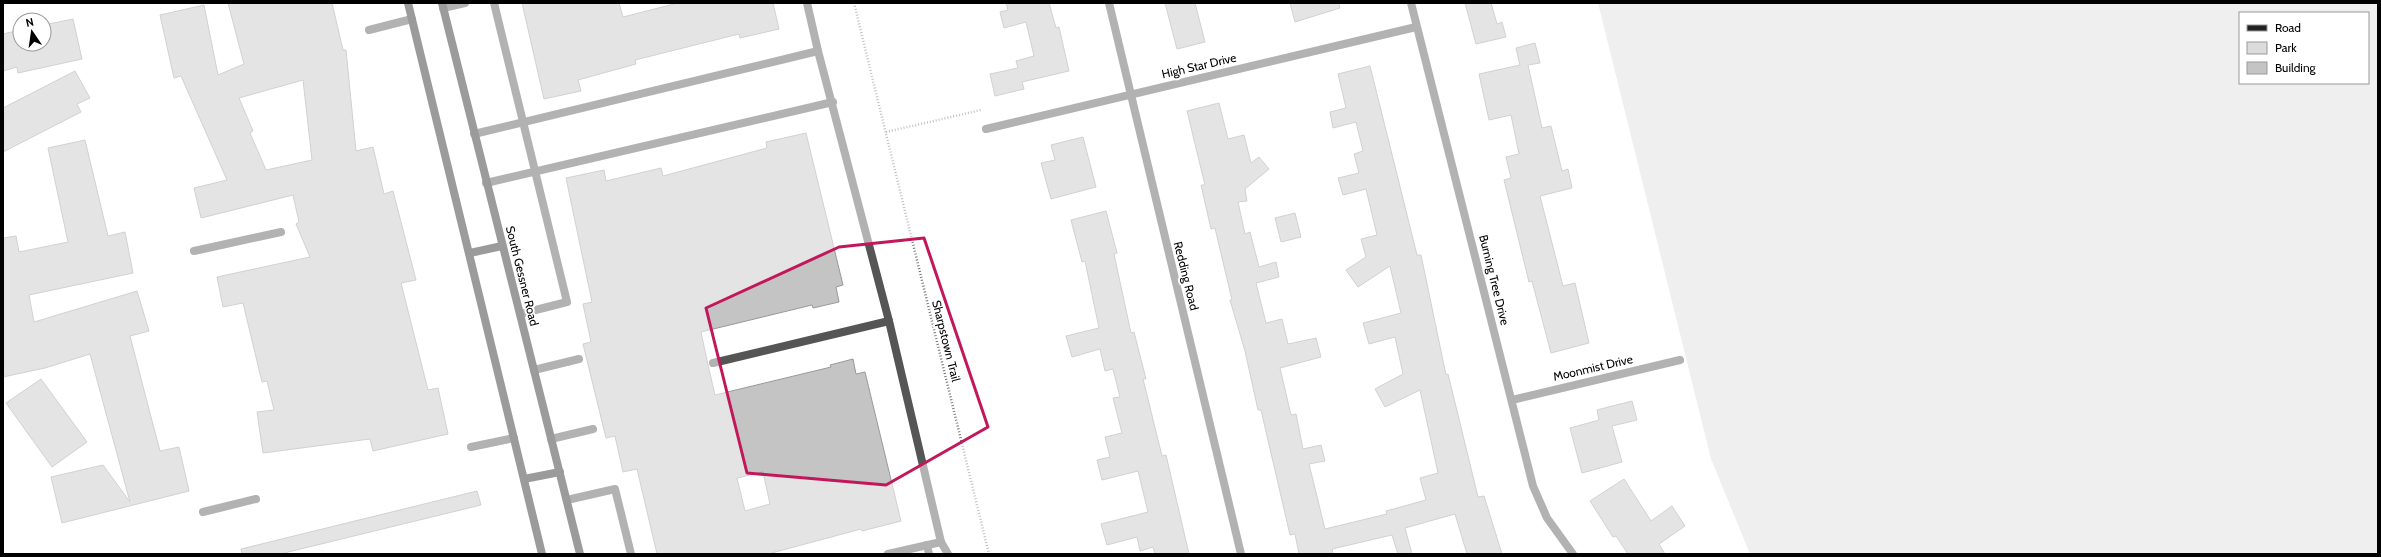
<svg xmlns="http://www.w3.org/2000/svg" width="2381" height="557" viewBox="0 0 2381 557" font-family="Cabin,sans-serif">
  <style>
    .green { fill: #dcdcdc; fill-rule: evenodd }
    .building { fill: #c4c4c4; stroke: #999; fill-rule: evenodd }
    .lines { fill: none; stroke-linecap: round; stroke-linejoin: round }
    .path { stroke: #777; stroke-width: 2.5; stroke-dasharray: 1 2; stroke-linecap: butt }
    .service { stroke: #555; stroke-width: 8 }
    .minor { stroke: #555; stroke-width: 8 }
    .secondary { stroke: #222; stroke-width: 8 }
    .marked { fill: none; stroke: #c2185b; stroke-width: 3; stroke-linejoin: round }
    .labels { text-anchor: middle; stroke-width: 4; stroke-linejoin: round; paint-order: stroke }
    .street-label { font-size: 12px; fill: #000; stroke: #fff }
  </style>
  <rect width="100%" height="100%" fill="#fff"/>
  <path class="green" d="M 1598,3 L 2378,3 L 2378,554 L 1750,554 L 1711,459 ZM 2240,13 L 2368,13 L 2368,83 L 2240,83 Z"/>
  <g class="building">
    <path d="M 228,3 L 332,3 L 343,50 L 346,50 L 356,151 L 373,147 L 384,194 L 393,191 L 416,280 L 401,283 L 428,390 L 438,388 L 448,434 L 373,451 L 370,439 L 263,453 L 257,412 L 274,410 L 267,381 L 262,382 L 243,303 L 223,307 L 217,277 L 310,257 L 296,224 L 299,222 L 293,195 L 201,218 L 194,188 L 227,180 L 181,76 L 174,78 L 160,15 L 204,5 L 218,75 L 244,64 ZM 303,80 L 312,160 L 266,170 L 250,133 L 253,131 L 239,98 Z"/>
    <polygon points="522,3 619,3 623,17 678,3 773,3 779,29 740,38 739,34 635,60 636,64 578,80 581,91 544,99"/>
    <polygon points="1006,3 1049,3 1056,28 1059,27 1069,71 1022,82 1024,89 995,96 990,74 1018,68 1016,61 1034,56 1026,22 1004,28 1000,12 1008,10"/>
    <polygon points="1165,3 1195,3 1205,42 1177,49"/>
    <polygon points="1290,3 1339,3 1340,8 1295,22"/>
    <polygon points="1465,3 1491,3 1497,24 1502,22 1506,37 1476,44"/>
    <polygon points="73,19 82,59 18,73 17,67 3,71 3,34 20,30 20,44 44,44 44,25"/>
    <polygon points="1535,43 1540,63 1528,65 1542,128 1551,126 1562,171 1568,169 1572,188 1540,196 1563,286 1575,283 1589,343 1551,353 1532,281 1529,282 1504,180 1511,178 1506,157 1519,154 1511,115 1489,120 1479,74 1520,65 1516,48"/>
    <polygon points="1370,66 1417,255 1421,255 1446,375 1448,374 1478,497 1484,496 1502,554 1467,554 1455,514 1405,528 1412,554 1398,554 1392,535 1332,549 1333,554 1299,554 1295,534 1290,535 1261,410 1258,410 1245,351 1230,300 1232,300 1215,228 1211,229 1201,185 1205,185 1187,111 1219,103 1228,139 1244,135 1251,163 1259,157 1269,169 1245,189 1247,201 1238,202 1245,234 1250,232 1259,267 1276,262 1279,277 1256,283 1266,323 1282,319 1288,344 1316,338 1321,357 1280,368 1291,415 1296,414 1303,449 1321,445 1325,461 1309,464 1325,529 1387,514 1386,511 1426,500 1420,478 1438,473 1420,390 1385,407 1375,389 1403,374 1395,337 1369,344 1363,323 1401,313 1390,266 1358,287 1346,270 1366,257 1361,239 1377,235 1366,189 1343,195 1338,178 1359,173 1354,154 1363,151 1356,122 1333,128 1330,112 1346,108 1338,74"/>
    <polygon points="75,71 90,98 77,104 81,112 3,152 3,108"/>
    <path d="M 806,133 L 843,285 L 836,287 L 839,302 L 813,308 L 812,305 L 701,332 L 708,365 L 715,395 L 831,367 L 830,365 L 853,359 L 856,374 L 865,372 L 901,521 L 862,531 L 861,529 L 768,554 L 657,554 L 637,469 L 623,472 L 615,436 L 606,438 L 583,344 L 591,342 L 583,304 L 592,302 L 566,178 L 604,170 L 606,181 L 661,168 L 663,176 L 767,148 L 766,142 ZM 763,472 L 770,504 L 745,511 L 737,478 Z"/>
    <polygon points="1083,137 1096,187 1051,199 1041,163 1055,160 1051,145"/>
    <polygon points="85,140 108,236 125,232 133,273 29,295 34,322 137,291 149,331 130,336 151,417 160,451 179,447 189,491 62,523 51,477 103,465 130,502 90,354 45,368 3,377 3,238 16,236 19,252 68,242 48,148"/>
    <polygon points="1106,211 1117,253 1114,254 1131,333 1134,332 1146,379 1143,379 1162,456 1166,455 1189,554 1155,554 1153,547 1140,551 1137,537 1107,545 1101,524 1148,512 1138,471 1102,480 1097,460 1110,457 1105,437 1122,433 1113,398 1120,397 1113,369 1105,371 1100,349 1072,357 1066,336 1099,328 1085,261 1082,262 1071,220"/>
    <polygon points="1295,213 1301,237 1281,242 1275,218"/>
    <polygon points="41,379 87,442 52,467 6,403"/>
    <polygon points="1632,401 1637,420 1612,426 1622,462 1582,473 1570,428 1599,420 1597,410"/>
    <polygon points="1624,479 1651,521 1672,506 1685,526 1659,544 1665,554 1628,554 1616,536 1613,537 1590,501"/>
    <polygon points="477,491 481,505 280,554 242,554 241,549"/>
  </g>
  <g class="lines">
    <g class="path">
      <polyline points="854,3 989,554"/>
      <polyline points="886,132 981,110"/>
    </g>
    <g class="service">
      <polyline points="494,3 567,302 520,314"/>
      <polyline points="443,8 465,3"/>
      <polyline points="369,30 412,19"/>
      <polyline points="818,51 889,321 941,542 888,554"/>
      <polyline points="474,134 818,51 807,3"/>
      <polyline points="486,183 833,102"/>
      <polyline points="194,251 281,232"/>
      <polyline points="713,363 889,321"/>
      <polyline points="534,370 579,359"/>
      <polyline points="551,439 593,429"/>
      <polyline points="471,447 514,438"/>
      <polyline points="567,500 615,489 631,554"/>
      <polyline points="203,512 256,499"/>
      <polyline points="941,542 948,554"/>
      <polyline points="927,545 929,554"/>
    </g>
    <g class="minor">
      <polyline points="1109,3 1241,554"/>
      <polyline points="1411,3 1533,486 1547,518 1573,554"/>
      <polyline points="986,129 1416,27"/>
      <polyline points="1512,400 1680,360"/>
    </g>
    <g class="secondary">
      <polyline points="408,3 542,554"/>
      <polyline points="442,3 580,554"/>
      <polyline points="470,253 502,246"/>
      <polyline points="524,479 560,472"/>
    </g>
  </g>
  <path d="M0 0H2381V557H0ZM 924,238 L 988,427 L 886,485 L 747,473 L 706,308 L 839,247 Z" fill="#fff" fill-opacity=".55" fill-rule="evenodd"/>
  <path class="marked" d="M 924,238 L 988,427 L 886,485 L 747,473 L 706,308 L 839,247 Z"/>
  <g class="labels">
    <g class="street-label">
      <text transform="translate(1199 66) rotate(-13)" y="4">High Star Drive</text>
      <text transform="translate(522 276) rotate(76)" y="4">South Gessner Road</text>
      <text transform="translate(1186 276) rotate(76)" y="4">Redding Road</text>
      <text transform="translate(1494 280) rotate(76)" y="4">Burning Tree Drive</text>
      <text transform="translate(946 341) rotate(76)" y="4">Sharpstown Trail</text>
      <text transform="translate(1593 368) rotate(-13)" y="4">Moonmist Drive</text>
    </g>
  </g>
  <rect width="2381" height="557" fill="none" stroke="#000000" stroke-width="8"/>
  <rect x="2239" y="12" width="130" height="72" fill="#ffffff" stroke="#999999"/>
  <rect x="2247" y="25" width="20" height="6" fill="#222222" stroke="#999999"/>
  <text x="2275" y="32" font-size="12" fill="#000000">Road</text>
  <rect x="2247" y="42" width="20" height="12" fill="#dcdcdc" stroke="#999999"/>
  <text x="2275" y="52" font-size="12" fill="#000000">Park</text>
  <rect x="2247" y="62" width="20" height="12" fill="#c4c4c4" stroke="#999999"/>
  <text x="2275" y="72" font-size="12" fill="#000000">Building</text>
  <g transform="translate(32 32) rotate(347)"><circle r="19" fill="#ffffff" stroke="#999999"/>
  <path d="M0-3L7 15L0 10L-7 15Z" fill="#000000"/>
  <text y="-6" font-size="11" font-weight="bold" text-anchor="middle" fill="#000000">N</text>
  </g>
</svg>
